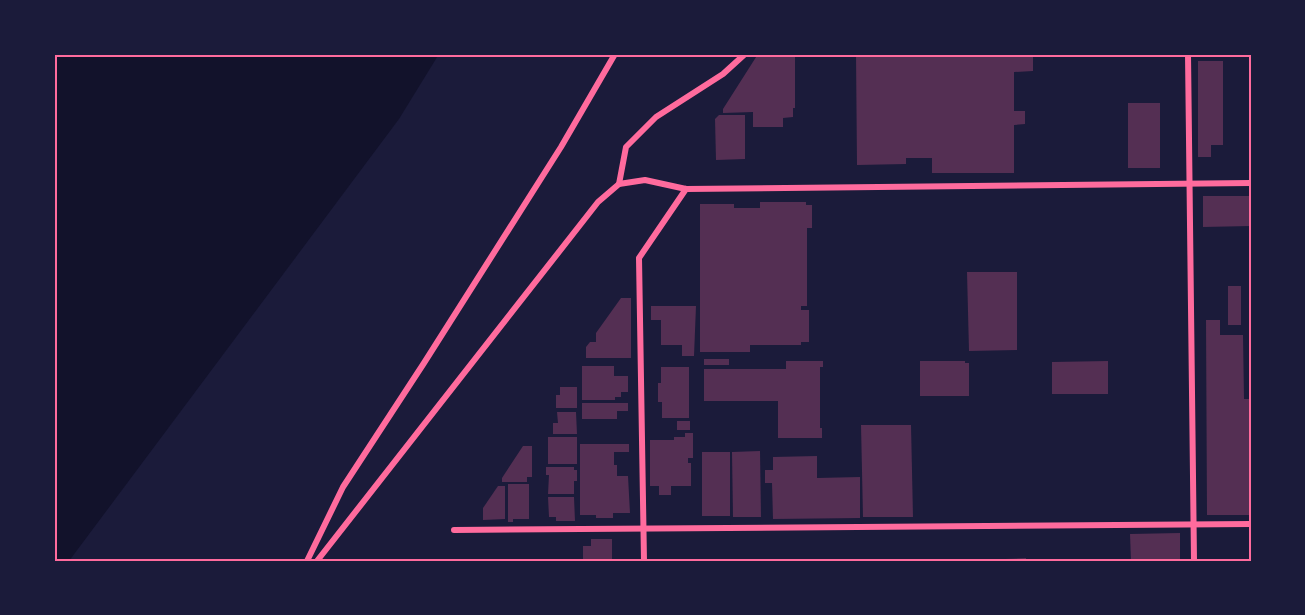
<svg xmlns="http://www.w3.org/2000/svg" width="1305" height="615" viewBox="0 0 1305 615" font-family="'IBM Plex Serif',serif">
  <style>
    .water { fill: #12122b }
    .building { fill: #542f53 }
    .lines { fill: none; stroke-linecap: round; stroke-linejoin: round }
    .minor { stroke: #ff6b9d; stroke-width: 6 }
    .neatline { fill: none; stroke: #ff6b9d; stroke-width: 2 }
  </style>
  <rect width="100%" height="100%" fill="#1b1b3a"/>
  <polygon class="water" points="54,54 439,54 399,119 69,561 54,561"/>
  <g class="building">
    <polygon points="758,54 795,54 795,108 793,108 793,117 783,118 783,127 753,127 753,112 723,113 723,109"/>
    <polygon points="856,54 1033,54 1033,71 1014,72 1014,111 1025,111 1025,124 1014,125 1014,173 932,173 932,158 906,158 906,164 857,165"/>
    <polygon points="1198,61 1223,61 1223,145 1211,145 1211,157 1198,157"/>
    <rect x="1128" y="103" width="32" height="65"/>
    <polygon points="719,115 745,115 745,159 716,160 715,119"/>
    <polygon points="1203,196 1251,196 1251,226 1203,227"/>
    <polygon points="760,202 806,202 806,205 812,205 812,228 807,228 807,306 801,306 801,310 809,310 809,342 801,342 801,345 750,345 750,352 700,352 700,204 734,204 734,208 760,208"/>
    <polygon points="967,272 1017,272 1017,350 969,351"/>
    <rect x="1228" y="286" width="13" height="39"/>
    <polygon points="621,298 631,298 631,358 586,358 586,347 590,342 596,342 596,333"/>
    <polygon points="651,306 696,306 694,356 682,356 682,345 661,345 661,320 651,320"/>
    <polygon points="1206,320 1220,320 1220,335 1243,335 1244,399 1251,399 1251,515 1207,515"/>
    <rect x="704" y="359" width="25" height="6"/>
    <polygon points="786,361 823,361 823,367 820,367 820,428 822,428 822,438 778,438 778,401 704,401 704,369 786,369"/>
    <polygon points="920,361 965,361 965,363 969,363 969,396 920,396"/>
    <polygon points="1108,361 1108,394 1052,394 1052,362"/>
    <polygon points="582,366 614,366 614,376 628,376 628,392 621,392 621,397 615,397 615,400 582,400"/>
    <polygon points="661,367 689,367 689,418 662,418 662,402 658,402 658,383 661,383"/>
    <polygon points="560,387 577,387 577,408 556,408 556,395 560,395"/>
    <polygon points="582,403 628,403 628,411 617,411 617,419 582,419"/>
    <polygon points="557,412 576,412 577,434 553,434 553,423 558,423"/>
    <rect x="677" y="421" width="13" height="9"/>
    <polygon points="861,425 911,425 913,517 863,517"/>
    <polygon points="685,433 693,433 693,458 688,458 688,463 691,463 691,486 671,486 671,495 659,495 659,486 650,486 650,440 674,440 674,437 685,437"/>
    <rect x="548" y="437" width="29" height="27"/>
    <polygon points="580,444 629,444 629,452 614,452 614,465 617,465 617,476 628,476 630,513 613,513 613,518 596,518 596,515 580,515"/>
    <polygon points="523,446 532,446 532,477 527,477 527,482 502,482 502,478"/>
    <polygon points="760,451 761,517 733,517 732,452"/>
    <rect x="702" y="452" width="28" height="64"/>
    <polygon points="817,456 817,478 860,477 860,518 773,519 772,483 765,483 765,470 773,470 773,457"/>
    <polygon points="546,467 574,467 574,470 577,470 577,481 574,481 574,494 548,494 549,475 546,475"/>
    <polygon points="508,484 529,484 529,519 513,519 513,522 508,522"/>
    <polygon points="498,486 505,486 505,519 483,520 483,508"/>
    <polygon points="548,497 574,497 575,521 556,521 556,517 549,517"/>
    <polygon points="1180,533 1180,561 1131,561 1130,534"/>
    <polygon points="591,539 612,539 612,561 583,561 583,546 591,546"/>
    <polygon points="1026,558 1026,561 1005,561 1005,559"/>
  </g>
  <g class="lines">
    <g class="minor">
      <polyline points="1188,54 1194,561"/>
      <polyline points="619,184 626,147 656,117 723,74 745,54"/>
      <polyline points="454,530 1251,524"/>
      <polyline points="307,561 343,487 424,363 561,147 615,54"/>
      <polyline points="317,561 598,202 619,184 645,180 686,189 1251,183"/>
      <polyline points="644,561 639,258 686,189"/>
    </g>
  </g>
  <rect width="1305" height="615" fill="none" stroke="#1b1b3a" stroke-width="111"/>
  <rect x="56" y="56" width="1194" height="504" class="neatline"/>
</svg>
